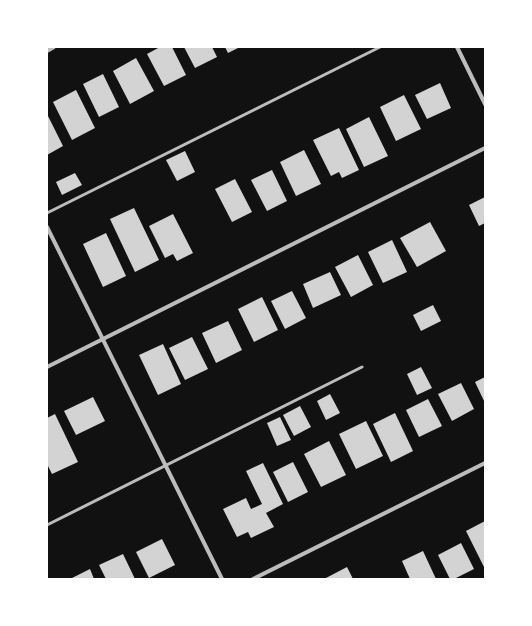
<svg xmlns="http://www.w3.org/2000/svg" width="532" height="626" viewBox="0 0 532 626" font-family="Arial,sans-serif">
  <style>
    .building { fill: #d3d3d3 }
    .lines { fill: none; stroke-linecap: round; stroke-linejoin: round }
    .service { stroke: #bcbcbc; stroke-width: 3 }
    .minor { stroke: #bcbcbc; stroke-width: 4 }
  </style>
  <rect width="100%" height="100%" fill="#111"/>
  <g class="building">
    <polygon points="160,47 172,47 186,75 164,86 147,54"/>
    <polygon points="184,47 212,47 217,57 195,68"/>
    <polygon points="225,47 240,47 228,53"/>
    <polygon points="136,58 154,91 130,104 113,71"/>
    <polygon points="103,74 119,107 99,117 83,84"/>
    <polygon points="440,83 451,108 427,119 415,95"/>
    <polygon points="76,90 95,128 72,140 53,102"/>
    <polygon points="404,95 421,129 396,141 380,107"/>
    <polygon points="47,114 63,146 47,155"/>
    <polygon points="369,117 388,156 364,167 346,129"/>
    <polygon points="339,128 359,170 342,178 339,172 331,176 313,140"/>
    <polygon points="304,150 321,184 296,196 280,162"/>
    <polygon points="185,151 195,172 177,181 166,160"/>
    <polygon points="272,170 287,201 267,211 251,180"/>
    <polygon points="75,173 82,185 62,195 56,182"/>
    <polygon points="235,179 252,212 232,222 215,189"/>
    <polygon points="485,197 485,223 479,226 469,205"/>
    <polygon points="134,208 159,260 135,272 110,219"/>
    <polygon points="173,214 193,253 177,261 173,254 165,258 149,226"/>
    <polygon points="430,222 446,251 417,267 400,238"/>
    <polygon points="106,233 126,276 103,287 83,244"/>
    <polygon points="392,240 407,272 383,283 368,252"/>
    <polygon points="358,255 373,285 351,297 335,267"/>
    <polygon points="330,272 341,295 313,308 303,284"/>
    <polygon points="292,291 306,318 285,329 271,301"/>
    <polygon points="262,297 278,330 254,342 238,309"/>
    <polygon points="433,305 441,321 421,331 413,315"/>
    <polygon points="228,321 242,350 216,363 202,333"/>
    <polygon points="192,337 208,369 185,380 169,348"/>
    <polygon points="163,344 181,384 158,395 139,355"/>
    <polygon points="421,367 432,388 417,395 407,374"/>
    <polygon points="485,377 485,403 475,382"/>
    <polygon points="461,383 474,409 452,421 438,394"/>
    <polygon points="330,394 340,413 326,420 317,401"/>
    <polygon points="93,397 105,421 76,435 64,411"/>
    <polygon points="428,399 442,426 419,437 406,410"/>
    <polygon points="300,406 311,427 294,436 283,415"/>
    <polygon points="395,413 413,451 391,462 373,424"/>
    <polygon points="55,414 78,462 52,474 47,464 47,418"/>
    <polygon points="280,417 291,440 277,446 267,423"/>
    <polygon points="366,421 383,456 356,469 339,434"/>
    <polygon points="329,441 346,475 321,487 304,454"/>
    <polygon points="293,462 308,492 288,502 273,472"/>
    <polygon points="263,463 283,504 266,513 274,527 251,538 248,532 237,537 223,509 246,498 251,509 262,504 246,471"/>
    <polygon points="485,521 485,569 466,531"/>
    <polygon points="162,539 175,565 149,578 136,552"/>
    <polygon points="461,543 474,569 454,579 450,579 438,555"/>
    <polygon points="423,551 436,579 410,579 402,561"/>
    <polygon points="123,554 135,579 106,579 99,565"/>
    <polygon points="347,567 353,579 324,579"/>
    <polygon points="90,569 94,579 70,579"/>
  </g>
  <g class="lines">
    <g class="service">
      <polyline points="47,213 380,47"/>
      <polyline points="47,525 362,367"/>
    </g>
    <g class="minor">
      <polyline points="457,47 485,104"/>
      <polyline points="47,51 54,47"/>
      <polyline points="47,227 222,579"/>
      <polyline points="47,367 485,148"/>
      <polyline points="253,579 485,463"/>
    </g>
  </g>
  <rect width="532" height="626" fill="none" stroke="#ffffff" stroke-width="96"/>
</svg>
